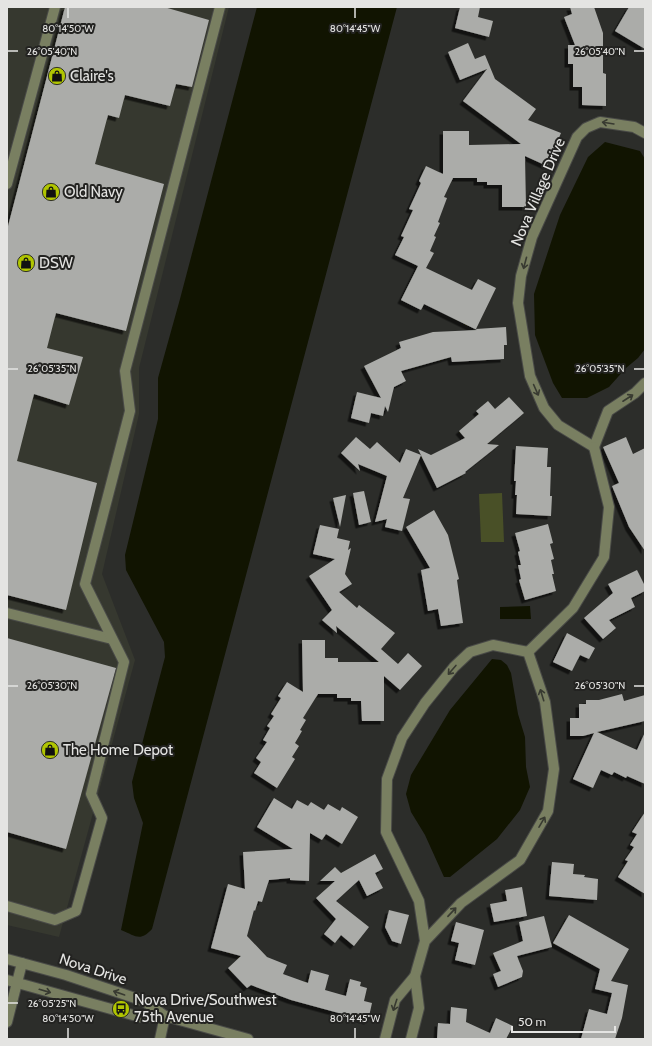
<svg xmlns="http://www.w3.org/2000/svg" width="652" height="1046" viewBox="0 0 652 1046" font-family="Cabin,sans-serif">
  <style>
    .built { fill: #36382f }
    .green { fill: #495027 }
    .water { fill: #111401 }
    .building { fill: #abaca9; filter: url(#shadow) }
    .lines { fill: none; stroke-linecap: round; stroke-linejoin: round }
    .minor-casing { stroke: #494a47; stroke-width: 12 }
    .minor { stroke: #797f61; stroke-width: 10 }
    .oneway { stroke: #383a31 }
    .ticks { fill: none; stroke: #e4e4e2; stroke-width: 1.5 }
    .labels { text-anchor: middle; stroke-width: 4; stroke-linejoin: round; paint-order: stroke }
    .poi-label { font-size: 15px; fill: #e4e4e2; stroke: #232321; text-anchor: start }
    .street-label { font-size: 15px; fill: #e4e4e2; stroke: #232321 }
    .ticks-label { font-size: 10px; text-anchor: middle; fill: #e4e4e2; stroke: #232321; stroke-width: 4; stroke-linejoin: round; paint-order: stroke }
  </style>
  <defs>
    <filter id="shadow"><feDropShadow dx="-3.5" dy="3.5" stdDeviation="0" flood-color="#0009"/></filter>
  </defs>
  <rect width="100%" height="100%" fill="#2c2d2a"/>
  <polygon class="built" points="7,7 229,7 139,368 139,414 102,574 135,660 59,937 7,925"/>
  <polygon class="green" points="502,493 504,542 481,542 479,494"/>
  <g class="water">
    <path d="M 257,7 L 397,7 L 152,929 C 140,942 136,936 121,930 L 143,823 L 134,798 L 132,782 L 165,657 L 164,642 L 126,570 L 125,555 L 158,419 L 158,378 L 180,299 Z"/>
    <polygon points="605,142 640,151 645,159 645,349 638,358 626,368 609,387 587,398 562,398 553,383 535,335 534,294 560,215 588,157"/>
    <polygon points="530,606 531,619 500,619 500,607"/>
    <polygon points="492,659 501,660 507,665 511,673 518,714 525,737 526,767 530,787 520,810 497,839 450,877 444,877 425,835 411,812 406,794 411,775 450,710"/>
  </g>
  <g class="building">
    <polygon points="65,7 164,7 209,20 192,87 176,84 170,106 125,95 119,118 108,115 95,164 164,184 126,331 56,313 47,348 83,357 69,405 34,394 17,461 97,483 66,610 7,595 7,230"/>
    <polygon points="460,7 480,7 478,17 493,21 489,37 455,28"/>
    <polygon points="570,7 594,7 603,33 603,73 606,74 606,106 582,105 582,87 573,87 573,64 568,64 568,45 575,45 564,17 572,14"/>
    <polygon points="629,7 645,7 645,49 615,31"/>
    <polygon points="468,43 475,59 485,55 495,79 536,109 528,120 561,133 547,166 525,156 526,207 502,207 502,185 487,185 487,182 477,182 477,178 453,178 444,197 447,198 438,222 440,223 434,236 436,237 430,251 434,253 426,268 472,290 478,279 496,288 476,329 506,327 507,345 504,345 504,359 452,362 451,357 401,371 406,381 394,387 388,412 385,406 383,416 371,413 369,423 351,418 357,392 381,398 364,366 401,348 399,342 433,332 477,330 424,304 421,310 401,300 418,266 395,255 404,237 401,236 413,210 409,209 421,183 419,181 426,166 443,174 443,131 469,131 469,145 521,144 463,101 487,69 460,80 448,52"/>
    <polygon points="509,397 524,413 487,444 499,445 465,472 466,473 437,488 418,449 431,455 465,438 459,431 479,414 476,411 488,401 495,409"/>
    <polygon points="356,437 370,449 377,442 400,463 406,449 421,455 403,498 410,499 402,531 385,527 387,519 375,522 387,476 358,464 360,471 341,453"/>
    <polygon points="626,437 633,454 645,448 645,551 629,527 612,486 619,483 603,447"/>
    <polygon points="516,446 548,448 547,467 551,467 550,496 552,496 551,516 516,514 517,495 515,495 516,481 514,481"/>
    <polygon points="364,491 371,522 359,525 353,493"/>
    <polygon points="346,495 340,527 333,498"/>
    <polygon points="434,510 448,535 459,579 457,580 463,623 441,626 438,609 428,611 421,570 430,568 406,527"/>
    <polygon points="548,524 553,543 550,544 554,559 551,560 554,574 552,574 556,591 525,600 519,580 521,579 518,565 521,565 518,552 520,551 515,533"/>
    <polygon points="320,525 339,529 337,538 350,541 348,550 351,548 345,574 352,584 339,592 357,608 359,605 395,633 381,649 398,664 408,653 422,666 400,690 384,676 384,721 362,721 361,701 351,701 351,698 337,698 337,694 318,694 303,718 306,720 300,730 302,731 295,743 299,746 292,757 295,759 277,788 254,773 261,762 256,758 267,742 263,740 270,728 267,726 274,716 271,714 281,698 278,696 287,682 303,692 302,640 325,640 325,658 338,658 338,662 379,662 336,626 337,633 322,620 332,610 309,576 335,559 313,554"/>
    <polygon points="637,570 645,586 645,591 631,598 635,607 609,620 616,628 603,639 584,618 613,593 608,584"/>
    <polygon points="567,633 595,648 589,659 580,655 572,671 553,662"/>
    <polygon points="7,638 116,668 66,849 7,832"/>
    <polygon points="622,694 624,701 645,695 645,721 597,732 637,750 645,732 645,784 627,776 626,778 614,772 612,775 601,770 593,788 573,779 594,733 583,736 570,736 570,718 579,718 579,704 586,704 586,700 599,700"/>
    <polygon points="274,798 292,809 297,800 308,806 311,802 324,810 328,804 340,811 342,807 358,817 342,844 326,834 322,840 310,833 309,881 290,880 290,878 269,880 262,902 258,901 255,911 254,910 247,936 267,957 287,965 283,974 308,983 311,970 329,975 325,990 346,996 350,979 361,982 360,986 367,988 364,1001 372,1003 368,1021 291,1000 251,985 247,988 228,968 241,956 211,948 228,884 245,889 243,852 293,849 257,827"/>
    <polygon points="645,812 645,894 618,877 628,861 625,860 634,847 630,845 637,834 632,832"/>
    <polygon points="375,854 383,869 375,873 383,888 367,896 359,880 336,901 369,927 354,946 341,935 335,943 324,934 336,919 316,898 335,881 320,881 335,867 341,873"/>
    <polygon points="552,862 574,864 573,874 585,875 584,877 598,879 597,900 549,896"/>
    <polygon points="522,887 527,916 494,922 490,904 507,901 505,890"/>
    <polygon points="389,910 409,915 401,944 392,941 385,927"/>
    <polygon points="569,915 629,949 611,981 628,985 622,1018 615,1039 581,1039 589,1009 607,1014 612,993 595,989 600,969 553,943"/>
    <polygon points="544,916 552,947 517,956 523,971 522,977 498,987 493,974 501,971 493,953 523,941 519,922"/>
    <polygon points="456,922 484,930 475,965 455,960 459,943 451,941"/>
    <polygon points="451,1007 467,1009 466,1022 490,1033 496,1018 513,1026 506,1039 437,1039 438,1023 450,1024"/>
  </g>
  <g class="lines">
    <defs>
      <g id="minor">
        <polyline points="645,133 634,127 600,122 586,128 577,137 532,237 521,276 518,303 530,376 544,408 558,425 594,447 608,411 635,393 645,383"/>
        <polyline points="7,184 55,7"/>
        <polyline points="7,613 112,639"/>
        <polyline points="528,652 573,608 604,557 609,507 594,447"/>
        <polyline points="7,906 55,920 76,911 102,818 91,794 124,662 85,584 130,411 125,371 220,7"/>
        <polyline points="7,959 66,975 144,1001 165,1016"/>
        <polyline points="7,980 140,1017 165,1016 248,1039"/>
        <polyline points="7,1022 22,963"/>
        <polyline points="160,1039 165,1016"/>
        <polyline points="385,1039 395,1000 415,976 425,941 419,901 386,832 387,779 402,738 425,703 454,667 470,652 493,645 528,652 545,702 554,769 548,811 520,860 461,903 425,941"/>
        <polyline points="411,1039 419,1008 415,976"/>
      </g>
    </defs>
    <use href="#minor" class="minor-casing"/>
    <use href="#minor" class="minor"/>
  </g>
  <defs><path id="oneway-shaft" d="M-6 0H5M1.5-3L5.5 0L1.5 3" fill="none" stroke-width="1.6" stroke-linecap="round" stroke-linejoin="round"/></defs>
  <g class="oneway">
    <use href="#oneway-shaft" transform="translate(608 123) rotate(-171)"/>
    <use href="#oneway-shaft" transform="translate(525 263) rotate(105)"/>
    <use href="#oneway-shaft" transform="translate(536 390) rotate(66)"/>
    <use href="#oneway-shaft" transform="translate(628 398) rotate(-33)"/>
    <use href="#oneway-shaft" transform="translate(452 670) rotate(131)"/>
    <use href="#oneway-shaft" transform="translate(542 695) rotate(-107)"/>
    <use href="#oneway-shaft" transform="translate(542 822) rotate(-60)"/>
    <use href="#oneway-shaft" transform="translate(452 912) rotate(-47)"/>
    <use href="#oneway-shaft" transform="translate(45 991) rotate(16)"/>
    <use href="#oneway-shaft" transform="translate(119 993) rotate(-161)"/>
    <use href="#oneway-shaft" transform="translate(395 1005) rotate(108)"/>
  </g>
  <path class="ticks" d="M 68,8 L 68,18M 355,8 L 355,18M 8,51 L 18,51M 634,51 L 644,51M 8,369 L 18,369M 634,369 L 644,369M 8,686 L 18,686M 634,686 L 644,686M 8,1003 L 18,1003M 68,1028 L 68,1038M 355,1028 L 355,1038"/>
  <defs>
    <symbol id="shop-disc" viewBox="-11 -11 22 22"><circle r="9.5" fill="#b0c501" stroke="#232321"/><path d="M-5-2.5h2.3a2.7 3.5 0 0 1 5.4 0H5L5.5 6h-11ZM-1.5-2.5h3a1.5 2.3 0 0 0-3 0Z" fill="#111"/></symbol>
    <symbol id="bus-disc" viewBox="-11 -11 22 22"><circle r="9.5" fill="#b0c501" stroke="#232321"/><path d="M-5-6H5V4H4V6H2V4H-2V6H-4V4H-5ZM-3.5-4V0h7V-4ZM-3.5 1.2v1.5H-2V1.2ZM2 1.2v1.5H3.5V1.2Z" fill="#111"/></symbol>
  </defs>
  <g fill-rule="evenodd">
    <use href="#shop-disc" x="47" y="66" width="20" height="20"/>
    <use href="#shop-disc" x="41" y="182" width="20" height="20"/>
    <use href="#shop-disc" x="16" y="253" width="20" height="20"/>
    <use href="#shop-disc" x="40" y="740" width="20" height="20"/>
    <use href="#bus-disc" x="111" y="999" width="20" height="20"/>
  </g>
  <g class="labels">
    <g class="poi-label">
      <text x="70" y="81">Claire's</text>
      <text x="64" y="197">Old Navy</text>
      <text x="39" y="268">DSW</text>
      <text x="63" y="755">The Home Depot</text>
      <text x="134" y="1005">Nova Drive/Southwest<tspan x="134" dy="17">75th Avenue</tspan></text>
    </g>
    <g class="street-label">
      <text transform="translate(538 192) rotate(-67)" y="5">Nova Village Drive</text>
      <text transform="translate(93 969) rotate(18)" y="5">Nova Drive</text>
    </g>
  </g>
  <g class="ticks-label">
    <text x="68" y="32">80°14'50"W</text>
    <text x="355" y="32">80°14'45"W</text>
    <text x="52" y="55">26°05'40"N</text>
    <text x="600" y="55">26°05'40"N</text>
    <text x="52" y="372">26°05'35"N</text>
    <text x="600" y="372">26°05'35"N</text>
    <text x="52" y="689">26°05'30"N</text>
    <text x="600" y="689">26°05'30"N</text>
    <text x="52" y="1007">26°05'25"N</text>
    <text x="68" y="1022">80°14'50"W</text>
    <text x="355" y="1022">80°14'45"W</text>
  </g>
  <rect width="652" height="1046" fill="none" stroke="#e4e4e2" stroke-width="16"/>
  <path d="M512 1026v6h103v-6" fill="none" stroke="#e4e4e2" stroke-width="2"/>
  <text x="518" y="1026" font-size="12" fill="#e4e4e2" stroke="#232321" stroke-width="3" paint-order="stroke">50 m</text>
</svg>
